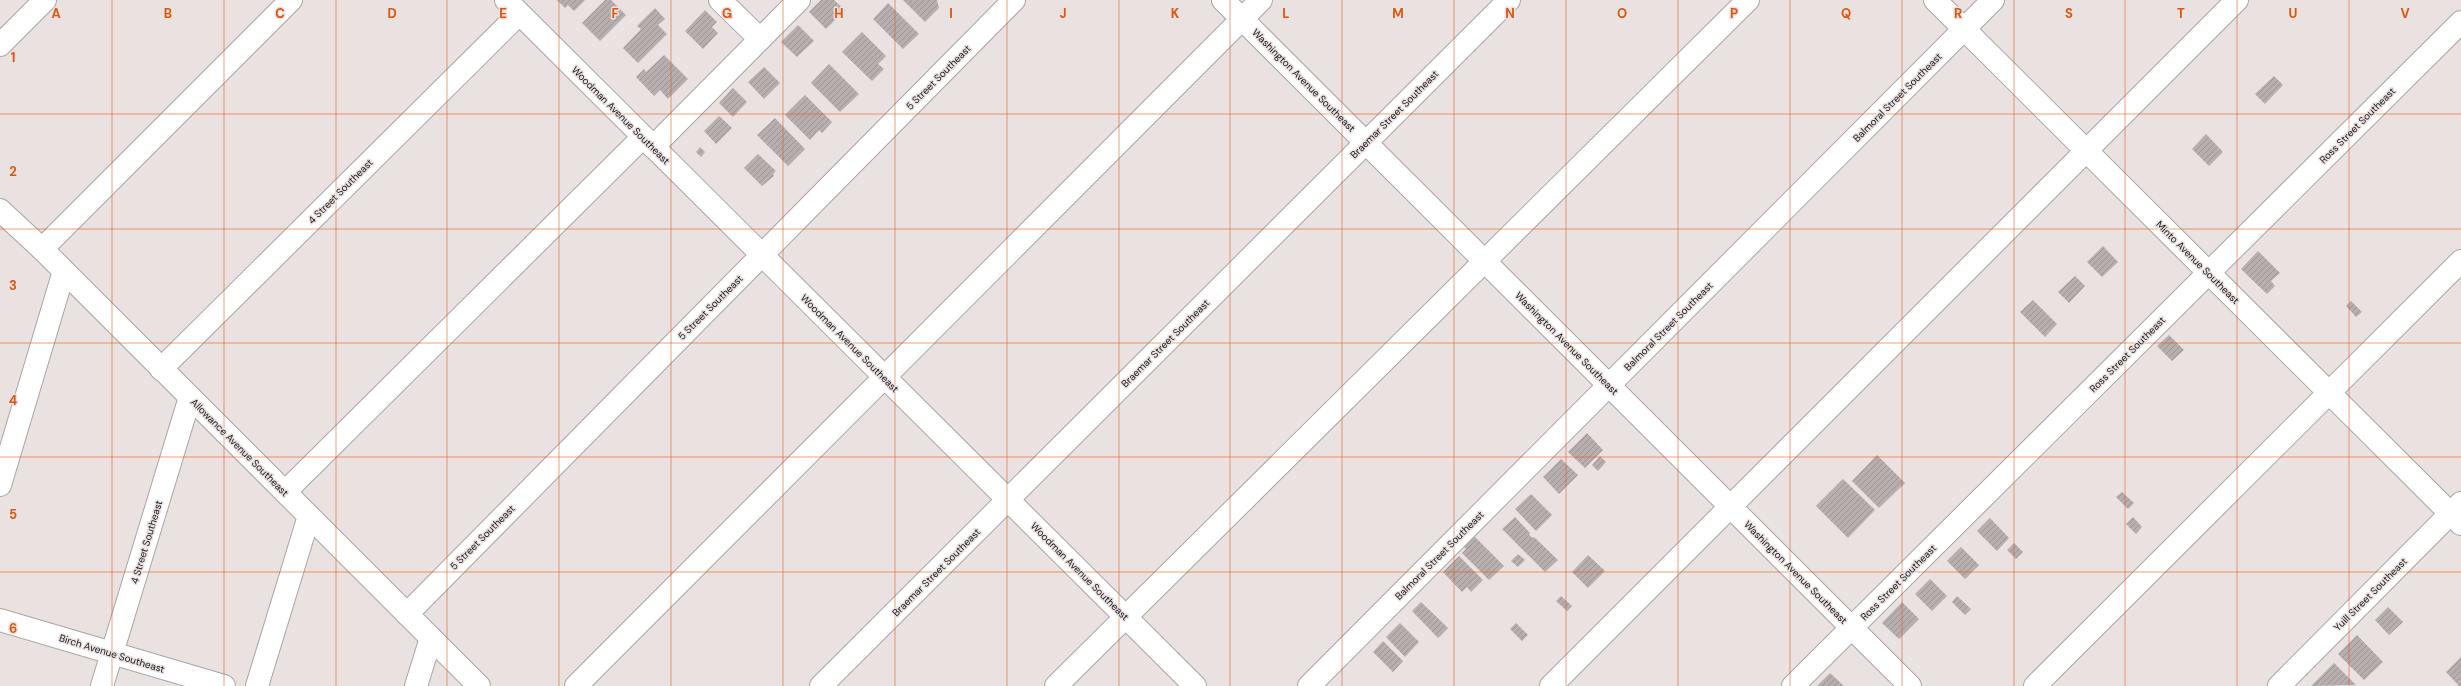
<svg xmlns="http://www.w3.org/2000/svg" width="2461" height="686" viewBox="0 0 2461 686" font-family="'DM Sans',sans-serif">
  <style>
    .building { fill: url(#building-hatch) }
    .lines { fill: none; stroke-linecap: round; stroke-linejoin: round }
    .minor-casing { stroke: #aca3a3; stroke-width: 24 }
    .minor { stroke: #fff; stroke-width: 22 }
    .grid { fill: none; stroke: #de560c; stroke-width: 1; stroke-opacity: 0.55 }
    .labels { text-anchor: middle; stroke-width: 3; stroke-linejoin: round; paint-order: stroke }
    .street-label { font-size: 10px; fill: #191616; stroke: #eae1e1 }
    .grid-label { font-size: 13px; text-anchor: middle; font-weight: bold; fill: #de560c; stroke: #eae1e1; stroke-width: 3; stroke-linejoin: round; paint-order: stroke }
  </style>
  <defs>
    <pattern id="building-hatch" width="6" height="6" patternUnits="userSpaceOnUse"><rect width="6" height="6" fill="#b7aeae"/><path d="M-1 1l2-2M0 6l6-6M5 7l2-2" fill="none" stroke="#9d9595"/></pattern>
  </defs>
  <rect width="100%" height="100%" fill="#eae1e1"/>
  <g class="building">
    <polygon points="557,0 585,0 574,11 568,5 565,8"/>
    <polygon points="605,0 611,0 626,15 600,41 582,23"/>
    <polygon points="821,0 834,0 845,10 826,29 809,12"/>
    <polygon points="903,0 937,0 939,8 925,22"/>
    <polygon points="888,3 919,34 903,49 873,19"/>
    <polygon points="655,8 665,19 658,25 667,34 638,63 623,48 641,29 637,26"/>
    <polygon points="705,10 717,22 712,27 718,33 703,49 685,31"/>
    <polygon points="798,25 814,41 797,57 781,42"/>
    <polygon points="862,32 886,56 878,64 884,69 872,81 842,52"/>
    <polygon points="664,55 688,79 668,99 660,90 654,96 636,77 644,69 646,72"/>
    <polygon points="829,64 859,94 840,112 811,83"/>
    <polygon points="764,67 780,83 764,99 748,82"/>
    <polygon points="2274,76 2283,85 2265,104 2255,94"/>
    <polygon points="733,88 747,102 733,117 719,103"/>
    <polygon points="805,95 832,122 822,133 819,130 810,140 785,115"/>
    <polygon points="719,116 732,128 716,144 704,131"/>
    <polygon points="775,118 805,149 788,166 757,135"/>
    <polygon points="2206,134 2223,152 2209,166 2192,149"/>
    <polygon points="700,147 705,152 701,157 696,152"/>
    <polygon points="758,154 776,171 773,174 774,176 762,186 744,168"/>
    <polygon points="2103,246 2118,262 2102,277 2087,262"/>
    <polygon points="2258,251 2280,273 2271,281 2275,286 2267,294 2241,269"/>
    <polygon points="2075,276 2085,286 2069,303 2058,292"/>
    <polygon points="2033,300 2057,324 2045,337 2020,312"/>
    <polygon points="2351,301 2362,312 2356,317 2346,306"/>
    <polygon points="2169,335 2184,350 2172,361 2157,346"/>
    <polygon points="1587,433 1603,450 1585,468 1568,452"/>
    <polygon points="1877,455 1905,483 1879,508 1852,481"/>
    <polygon points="1600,456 1606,462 1598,471 1592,465"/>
    <polygon points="1561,459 1578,475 1559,494 1543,477"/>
    <polygon points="1843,479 1875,510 1848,538 1816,506"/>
    <polygon points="2122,492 2134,503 2128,509 2116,497"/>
    <polygon points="1531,494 1552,515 1536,531 1515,509"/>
    <polygon points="1515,517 1530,533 1529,535 1533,538 1534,537 1558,560 1545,572 1502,529"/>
    <polygon points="2133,517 2142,527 2136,534 2126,524"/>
    <polygon points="1990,518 2009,538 1997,551 1977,531"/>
    <polygon points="1473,535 1504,566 1489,580 1462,553 1466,549 1463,546"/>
    <polygon points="2014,543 2023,552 2016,559 2007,550"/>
    <polygon points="1961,547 1979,565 1965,579 1947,561"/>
    <polygon points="1518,554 1525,560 1518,567 1511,561"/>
    <polygon points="1588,555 1605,571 1588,588 1572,572"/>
    <polygon points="1459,556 1483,580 1471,592 1467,587 1462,592 1443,572"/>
    <polygon points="1930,579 1947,596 1932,611 1915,594"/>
    <polygon points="1561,596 1572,606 1567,611 1556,601"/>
    <polygon points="1957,596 1971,609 1965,615 1952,602"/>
    <polygon points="1421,602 1448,628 1438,638 1412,611"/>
    <polygon points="1902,602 1919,619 1899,639 1882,623"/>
    <polygon points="2388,607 2403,622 2389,635 2375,620"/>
    <polygon points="1400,623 1419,642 1405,657 1386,637"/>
    <polygon points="1516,623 1528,635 1522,641 1510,629"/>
    <polygon points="2357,635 2383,662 2364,680 2338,654"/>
    <polygon points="1383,641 1403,661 1393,672 1373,652"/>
    <polygon points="2461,657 2461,686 2459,686 2446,672"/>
    <polygon points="2334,663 2356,685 2311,686"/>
    <polygon points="1830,673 1844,686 1817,686"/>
  </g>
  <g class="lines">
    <defs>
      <g id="minor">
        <polyline points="506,0 1195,686"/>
        <polyline points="720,0 760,39"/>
        <polyline points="1223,0 1910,686"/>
        <polyline points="1935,0 2461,524"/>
        <polyline points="0,45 45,0"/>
        <polyline points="653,147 799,0"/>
        <polyline points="0,210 42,249 479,686"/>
        <polyline points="42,249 291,0"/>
        <polyline points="161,369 519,14"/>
        <polyline points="0,485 64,271"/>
        <polyline points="285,492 643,137"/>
        <polyline points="407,614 1014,0"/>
        <polyline points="0,620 224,686"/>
        <polyline points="102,686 190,397"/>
        <polyline points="257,686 309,516"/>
        <polyline points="416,686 431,638"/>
        <polyline points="576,686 1261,0"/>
        <polyline points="821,686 1509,0"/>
        <polyline points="1056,686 1748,0"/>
        <polyline points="1309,686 1993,0"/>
        <polyline points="1551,686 2237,0"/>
        <polyline points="1793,686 2461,22"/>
        <polyline points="2035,686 2461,261"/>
        <polyline points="2279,686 2461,503"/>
      </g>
    </defs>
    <use href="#minor" class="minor-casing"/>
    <use href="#minor" class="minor"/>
  </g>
  <path class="grid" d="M 112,0 L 112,686M 224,0 L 224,686M 336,0 L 336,686M 447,0 L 447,686M 559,0 L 559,686M 671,0 L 671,686M 783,0 L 783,686M 895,0 L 895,686M 1007,0 L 1007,686M 1119,0 L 1119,686M 1230,0 L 1230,686M 1342,0 L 1342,686M 1454,0 L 1454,686M 1566,0 L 1566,686M 1678,0 L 1678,686M 1790,0 L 1790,686M 1902,0 L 1902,686M 2014,0 L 2014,686M 2125,0 L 2125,686M 2237,0 L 2237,686M 2349,0 L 2349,686M 0,114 L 2461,114M 0,229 L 2461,229M 0,343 L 2461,343M 0,457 L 2461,457M 0,572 L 2461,572"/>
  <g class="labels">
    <g class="street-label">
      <text transform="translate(938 77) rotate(-45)" y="4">5 Street Southeast</text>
      <text transform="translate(1304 80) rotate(45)" y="4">Washington Avenue Southeast</text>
      <text transform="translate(1897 97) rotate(-45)" y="4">Balmoral Street Southeast</text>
      <text transform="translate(1394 114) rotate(-45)" y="4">Braemar Street Southeast</text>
      <text transform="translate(621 115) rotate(45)" y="4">Woodman Avenue Southeast</text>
      <text transform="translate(2357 125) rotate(-45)" y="4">Ross Street Southeast</text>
      <text transform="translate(340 191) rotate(-45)" y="4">4 Street Southeast</text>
      <text transform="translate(2198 262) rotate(45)" y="4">Minto Avenue Southeast</text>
      <text transform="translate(710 307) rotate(-45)" y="4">5 Street Southeast</text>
      <text transform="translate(1668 326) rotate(-45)" y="4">Balmoral Street Southeast</text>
      <text transform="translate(850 343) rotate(45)" y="4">Woodman Avenue Southeast</text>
      <text transform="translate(1165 343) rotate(-45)" y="4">Braemar Street Southeast</text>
      <text transform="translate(1567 343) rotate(45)" y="4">Washington Avenue Southeast</text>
      <text transform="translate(2127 354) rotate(-45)" y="4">Ross Street Southeast</text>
      <text transform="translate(240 447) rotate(45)" y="4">Allowance Avenue Southeast</text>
      <text transform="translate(482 537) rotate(-45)" y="4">5 Street Southeast</text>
      <text transform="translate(146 542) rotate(-73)" y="4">4 Street Southeast</text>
      <text transform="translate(1439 555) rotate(-45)" y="4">Balmoral Street Southeast</text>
      <text transform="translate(1080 571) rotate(45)" y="4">Woodman Avenue Southeast</text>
      <text transform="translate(936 572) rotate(-45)" y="4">Braemar Street Southeast</text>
      <text transform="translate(1796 572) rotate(45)" y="4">Washington Avenue Southeast</text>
      <text transform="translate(1898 582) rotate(-45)" y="4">Ross Street Southeast</text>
      <text transform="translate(2370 594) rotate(-45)" y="4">Yuill Street Southeast</text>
      <text transform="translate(112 653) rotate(17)" y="4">Birch Avenue Southeast</text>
    </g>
  </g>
  <g class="grid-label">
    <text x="56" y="18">A</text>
    <text x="168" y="18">B</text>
    <text x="280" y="18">C</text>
    <text x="392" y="18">D</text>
    <text x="503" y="18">E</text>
    <text x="615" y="18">F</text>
    <text x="727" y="18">G</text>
    <text x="839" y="18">H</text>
    <text x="951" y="18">I</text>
    <text x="1063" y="18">J</text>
    <text x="1175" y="18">K</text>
    <text x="1286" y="18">L</text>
    <text x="1398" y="18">M</text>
    <text x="1510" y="18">N</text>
    <text x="1622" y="18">O</text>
    <text x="1734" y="18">P</text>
    <text x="1846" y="18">Q</text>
    <text x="1958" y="18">R</text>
    <text x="2069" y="18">S</text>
    <text x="2181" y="18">T</text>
    <text x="2293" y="18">U</text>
    <text x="2405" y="18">V</text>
    <text x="13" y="62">1</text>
    <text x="13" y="176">2</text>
    <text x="13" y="290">3</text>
    <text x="13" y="405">4</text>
    <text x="13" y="519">5</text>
    <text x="13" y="633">6</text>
  </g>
</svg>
